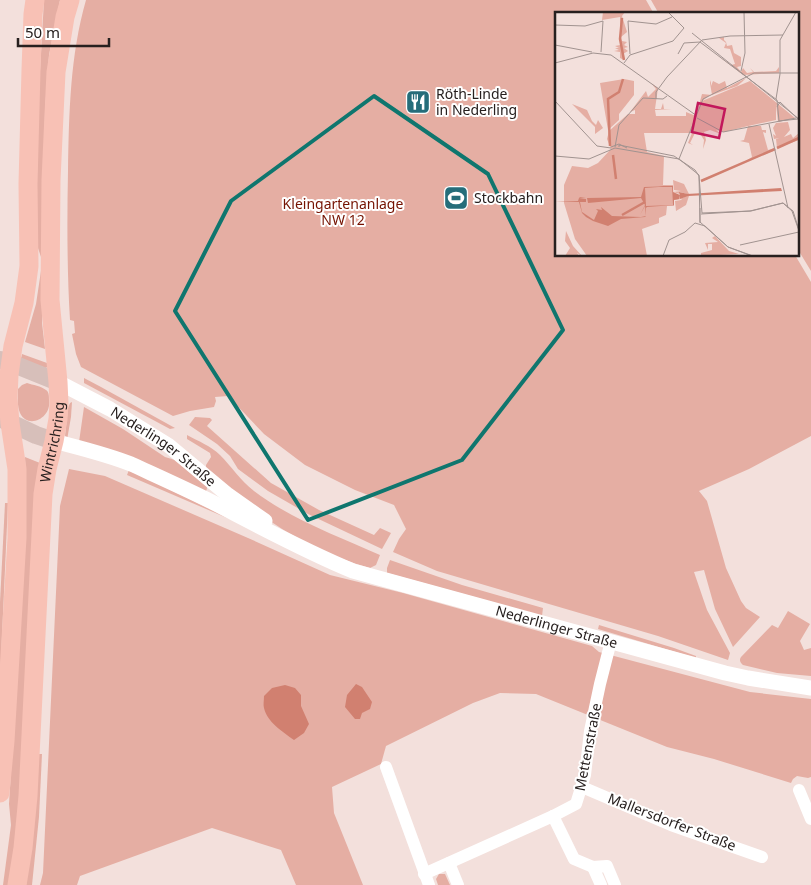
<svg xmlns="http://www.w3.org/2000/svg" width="811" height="885" viewBox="0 0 811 885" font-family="'Noto Sans',sans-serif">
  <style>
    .green { fill: #e5aea3 }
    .water { fill: #d18070 }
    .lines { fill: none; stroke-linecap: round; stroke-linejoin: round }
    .minor { stroke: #fff; stroke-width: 12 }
    .tertiary { stroke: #fff; stroke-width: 15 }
    .secondary { stroke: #d7bfba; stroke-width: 18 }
    .primary { stroke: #f8c1b5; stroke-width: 19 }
    .marked { fill: none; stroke: #0f766e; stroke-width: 4; stroke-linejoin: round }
    .labels { text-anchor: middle; stroke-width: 4; stroke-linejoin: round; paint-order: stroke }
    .poi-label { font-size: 14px; fill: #27201f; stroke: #fff; text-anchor: start }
    .park-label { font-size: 14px; fill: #751302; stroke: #fff }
    .street-label { font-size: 14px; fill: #27201f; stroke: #fff }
    .inset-river { fill: none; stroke: #d18070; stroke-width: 2.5 }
    .inset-road { fill: none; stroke: #a19390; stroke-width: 1 }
    .view { fill: #c2185b; fill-opacity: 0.15; stroke: #c2185b; stroke-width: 2.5 }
    .inset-edge { fill: none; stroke: #27201f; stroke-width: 2.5 }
  </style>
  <rect width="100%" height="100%" fill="#f3e0dc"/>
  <g class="green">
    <polygon points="44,0 60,0 49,55 45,110 42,323 45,349 25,342 36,304 41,271 41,257 37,245 37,175 39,89"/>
    <path d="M 86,0 L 646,0 L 654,14 L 556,14 L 556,255 L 795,255 L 811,282 L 811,436 L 749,469 L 699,491 L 707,501 L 726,568 L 741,601 L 746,608 L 760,617 L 733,647 L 715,609 L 704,570 L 694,572 L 707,610 L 730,653 L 728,660 L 658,636 L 437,571 L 393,552 L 399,539 L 406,529 L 394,505 L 355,490 L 305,465 L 264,434 L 228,396 L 215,397 L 216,401 L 214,407 L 190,411 L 173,416 L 81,367 L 76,354 L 72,334 L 75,333 L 74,321 L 70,320 C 67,270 67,221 68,171 C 69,113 70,56 86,0 Z"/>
    <polygon points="651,0 811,0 811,271 797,248 797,14 659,14"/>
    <polygon points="22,354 47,363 47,367 46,368 21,359"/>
    <polygon points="84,378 101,387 175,428 170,429 84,383"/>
    <path d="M 27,383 C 33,385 41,386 46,390 C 49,392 49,396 49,400 C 52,418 28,430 20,413 C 17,406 18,397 18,389 L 22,385 Z"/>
    <polygon points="72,402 71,417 67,440 65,436 68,408 70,403"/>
    <path d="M 84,407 L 123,429 L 165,457 L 175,460 L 206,484 C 207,487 208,489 205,492 L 79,442 Z"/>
    <polygon points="195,417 210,418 212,420 207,426 271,483 319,510 374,535 380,528 391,533 382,549 308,514 268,491 238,469 230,456 217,444 189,425"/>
    <path d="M 187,435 C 198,441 211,446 220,455 C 232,467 240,480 254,491 C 289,518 339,537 380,555 L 376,565 L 370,568 C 330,557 289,536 256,511 C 239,498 223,482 206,468 L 206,465 L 211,457 L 210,453 L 187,439 Z"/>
    <polygon points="25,457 40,463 19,811 9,885 3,885 11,825 9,804 23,577 26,484"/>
    <polygon points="69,469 105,476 248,538 330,575 403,593 592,646 599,652 750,692 811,699 811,777 808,778 797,776 793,779 791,783 714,759 667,747 536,694 500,693 473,703 386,746 381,764 332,787 334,813 363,885 296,885 281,850 212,828 80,876 77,885 40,885 43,873 60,506"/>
    <polygon points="129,470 248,527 127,475"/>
    <polygon points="5,503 8,503 0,680 0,602"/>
    <polygon points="390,560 462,585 543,608 542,616 387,573 387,568"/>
    <path d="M 788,611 L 810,624 L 800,641 L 804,650 L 811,648 L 811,676 L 777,673 L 743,665 C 740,662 739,660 741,657 L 772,625 L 778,628 Z"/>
    <polygon points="599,625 674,648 696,656 696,658 598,629"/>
    <polygon points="39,754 42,754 39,817 32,885 26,885"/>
    <polygon points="439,874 445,874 450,885 438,885 436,879"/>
  </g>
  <g class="water">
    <polygon points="356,684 362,687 372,702 370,709 362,713 360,719 355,719 345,707 347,695"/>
    <path d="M 285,685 L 295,688 L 301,695 L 301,706 L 309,724 L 304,733 L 294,740 C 283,732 267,722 264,708 C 263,705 264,700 264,696 L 272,688 Z"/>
  </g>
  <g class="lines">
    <g class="minor">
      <polyline points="386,767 429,885"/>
      <polyline points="582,787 671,825 762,857"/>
      <polyline points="799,790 811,819"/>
      <polyline points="553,816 574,859 593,867 607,866 615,885"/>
      <polyline points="449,863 458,885"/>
      <polyline points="593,867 601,885"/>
      <polyline points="424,874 553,816 576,804 585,775 590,731 600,684 611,641"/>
    </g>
    <g class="tertiary">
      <path id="s1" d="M 58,382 L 110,409 L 168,445 L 228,495 L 265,521"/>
      <path id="s2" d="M 54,441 C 80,448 106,454 131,464 C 157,476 184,488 210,501 C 257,525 304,551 353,571 L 725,673 L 748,678 L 811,688"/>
    </g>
    <g class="secondary">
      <polyline points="0,360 11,363 58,382"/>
      <polyline points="0,418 36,435 54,441"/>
    </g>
    <g class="primary">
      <polyline points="0,793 5,741 17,538 17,469 10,423 8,398 9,375 13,346 24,303 29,266 28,184 31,70 33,14 35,0"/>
      <path id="s3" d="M 17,885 L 23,848 L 28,796 L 43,494 L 47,469 L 54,441 L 58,419 L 59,404 L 58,382 L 50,300 L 51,180 L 56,72 L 65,17 L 70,0"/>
    </g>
  </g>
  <path class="marked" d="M 374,96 L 488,174 L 563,330 L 462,460 L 308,520 L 175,311 L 231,201 Z"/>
  <defs>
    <symbol id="restaurant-square" viewBox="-11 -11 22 22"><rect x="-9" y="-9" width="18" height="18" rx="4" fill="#256d7a" stroke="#fff"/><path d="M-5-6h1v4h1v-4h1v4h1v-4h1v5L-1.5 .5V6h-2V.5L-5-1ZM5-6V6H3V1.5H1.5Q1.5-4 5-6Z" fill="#fff"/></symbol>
    <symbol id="stadium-square" viewBox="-11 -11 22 22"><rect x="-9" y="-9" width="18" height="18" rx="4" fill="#256d7a" stroke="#fff"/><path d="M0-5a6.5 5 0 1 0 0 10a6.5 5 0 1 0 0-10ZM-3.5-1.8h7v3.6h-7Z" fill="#fff"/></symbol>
  </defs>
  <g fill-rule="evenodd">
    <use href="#restaurant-square" x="404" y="88" width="28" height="28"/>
    <use href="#stadium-square" x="442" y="184" width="28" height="28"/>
  </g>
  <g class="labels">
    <g class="poi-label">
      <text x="436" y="99">Röth-Linde<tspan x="436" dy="16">in Nederling</tspan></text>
      <text x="474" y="203">Stockbahn</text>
    </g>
    <g class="park-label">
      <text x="343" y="209">Kleingartenanlage<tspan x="343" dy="16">NW 12</tspan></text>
    </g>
    <g class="street-label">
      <text dy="5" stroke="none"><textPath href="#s3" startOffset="445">Wintrichring</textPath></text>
      <text dy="5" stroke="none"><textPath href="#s1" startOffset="124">Nederlinger Straße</textPath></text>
      <text dy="5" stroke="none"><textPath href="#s2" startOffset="538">Nederlinger Straße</textPath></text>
      <text transform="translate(588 747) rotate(-79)" y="5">Mettenstraße</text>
      <text transform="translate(672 822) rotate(21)" y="5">Mallersdorfer Straße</text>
    </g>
  </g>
  <g transform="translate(555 12)">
    <rect width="244" height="244" fill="#f3e0dc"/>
    <path d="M 48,0 L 70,0 L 67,4 L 72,20 L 66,25 L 67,29 L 72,30 L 69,33 L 73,35 L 69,36 L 73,39 L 68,42 L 69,48 L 65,46 L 65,40 L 59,39 L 64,38 L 60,36 L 64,36 L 60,34 L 65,33 L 65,5 L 47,8 ZM 169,25 L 169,28 L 171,30 L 172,34 L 177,33 L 179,41 L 186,45 L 186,54 L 182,55 L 186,60 L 188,56 L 192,61 L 198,60 L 195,56 L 199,60 L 221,59 L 224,55 L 224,61 L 188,63 L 162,43 L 176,53 L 180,52 L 175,37 L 169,36 L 171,31 L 164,26 ZM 191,66 L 187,70 L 182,74 L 154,84 L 147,89 L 195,69 L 240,106 L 223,110 L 221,92 L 221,108 L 193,114 L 206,114 L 207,118 L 211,118 L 211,121 L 208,120 L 213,138 L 220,136 L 221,138 L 188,151 L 197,145 L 194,131 L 185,129 L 189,128 L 193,114 L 169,120 L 161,118 L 166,122 L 155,118 L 149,120 L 151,128 L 148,137 L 149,128 L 144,120 L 140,121 L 135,131 L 138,133 L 133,131 L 137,121 L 89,121 L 92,140 L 109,144 L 108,173 L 118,173 L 119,194 L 112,194 L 111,203 L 104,206 L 104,211 L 87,217 L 92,244 L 32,244 L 20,227 L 9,191 L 9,173 L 17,154 L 33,156 L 43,151 L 56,137 L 52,127 L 54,119 L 73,102 L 80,102 L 80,98 L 75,100 L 91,79 L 93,85 L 101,77 L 96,71 L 103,76 L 100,97 L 106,97 L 108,91 L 109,97 L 117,97 L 100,98 L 101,104 L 131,104 L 131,100 L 141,104 L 147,82 L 157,83 L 155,71 L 156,68 L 156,74 L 158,69 L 164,72 L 170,69 L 172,76 ZM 69,67 L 79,69 L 79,83 L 64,102 L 64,108 L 53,118 L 45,71 ZM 17,92 L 32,98 L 37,109 L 41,113 L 43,108 L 48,116 L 40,122 L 40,115 ZM 233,110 L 235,118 L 229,125 L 236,122 L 238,126 L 244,121 L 244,128 L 222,136 L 221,127 L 224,126 L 219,127 L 218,122 L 221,124 L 218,116 L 221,111 ZM 118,168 L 129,172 L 134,182 L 144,181 L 132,182 L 125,180 L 125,187 L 132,184 L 144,183 L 134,184 L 131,193 L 121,199 L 120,189 L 126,188 L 127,187 L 119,188 L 125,182 L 118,180 L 126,179 L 119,178 ZM 11,219 L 18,234 L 27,244 L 22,241 L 24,244 L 10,244 L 15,236 L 10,229 ZM 160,224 L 174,239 L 184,242 L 146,244 L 146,241 L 157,238 L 157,232 L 153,232 L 153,238 L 150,231 L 163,230 L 157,226 Z" fill="#e5aea3"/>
    <path d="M 118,174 L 118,180 L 125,183 L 124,180 L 133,182 L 226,176 L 227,179 L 133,184 L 125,187 L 125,183 L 124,187 L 119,188 L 119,193 L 92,195 L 91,196 L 91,204 L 90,205 L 66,207 L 53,214 L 38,209 L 31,205 L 27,201 L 24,190 L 0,190 L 23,189 L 24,186 L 25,185 L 31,185 L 24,186 L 31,187 L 31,190 L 25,190 L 27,200 L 39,208 L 43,199 L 41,197 L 47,198 L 46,195 L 57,204 L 86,205 L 91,204 L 90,194 L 85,203 L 90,193 L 86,186 L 33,191 L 32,186 L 86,185 L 89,175 ZM 117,174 L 118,193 L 91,194 L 90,176 Z" fill="#d18070" fill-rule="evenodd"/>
    <path class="inset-river" d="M 67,6 L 65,27 L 69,48M 55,134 L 53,87 L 64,80 L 68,67M 222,136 L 244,126M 58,143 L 61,167M 146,169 L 220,137M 67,203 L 90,190"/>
    <path class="inset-road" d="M 113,0 L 129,16M 0,13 L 30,14 L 48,9 L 46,40M 137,21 L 244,107M 0,33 L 37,40M 75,42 L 73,9 L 101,12 L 117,5M 123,42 L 129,31 L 145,30 L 222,88 L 224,109 L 243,107M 0,51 L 38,41 L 56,43 L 142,104M 69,51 L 75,43 L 118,29 L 129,16M 186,59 L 190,41 L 189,0M 225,62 L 225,28 L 241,0M 101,87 L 101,80 L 112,65 L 147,28 L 175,24 L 228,23M 221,87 L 225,62M 0,89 L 42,134 L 56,136M 222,95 L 225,90 L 244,108M 142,106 L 168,120 L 241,106M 214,112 L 233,196M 56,135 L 64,132 L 72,136M 60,135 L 64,113 L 88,86 L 108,87 L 112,84M 64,135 L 64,133 L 119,144 L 140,158 L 144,164 L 147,201 L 196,199 L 228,191 L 238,199 L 244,218M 0,144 L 34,147 L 60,136 L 124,147 L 144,163 L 145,211M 124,147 L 148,87 L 199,61 L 244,61M 228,191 L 237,199 L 244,219M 145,196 L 145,210 L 173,235 L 198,244M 146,202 L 195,199 L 228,191M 185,233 L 244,220M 108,244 L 114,228 L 130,220 L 140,211 L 150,214 L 173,235 L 197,244"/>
    <path class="view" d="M 143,91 L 170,97 L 164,126 L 137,120 Z"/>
    <rect width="244" height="244" class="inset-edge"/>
  </g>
  <path d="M18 38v8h91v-8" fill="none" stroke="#27201f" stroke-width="2.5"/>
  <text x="25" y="38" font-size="15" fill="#27201f" stroke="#ffffff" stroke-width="4" paint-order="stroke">50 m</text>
</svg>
